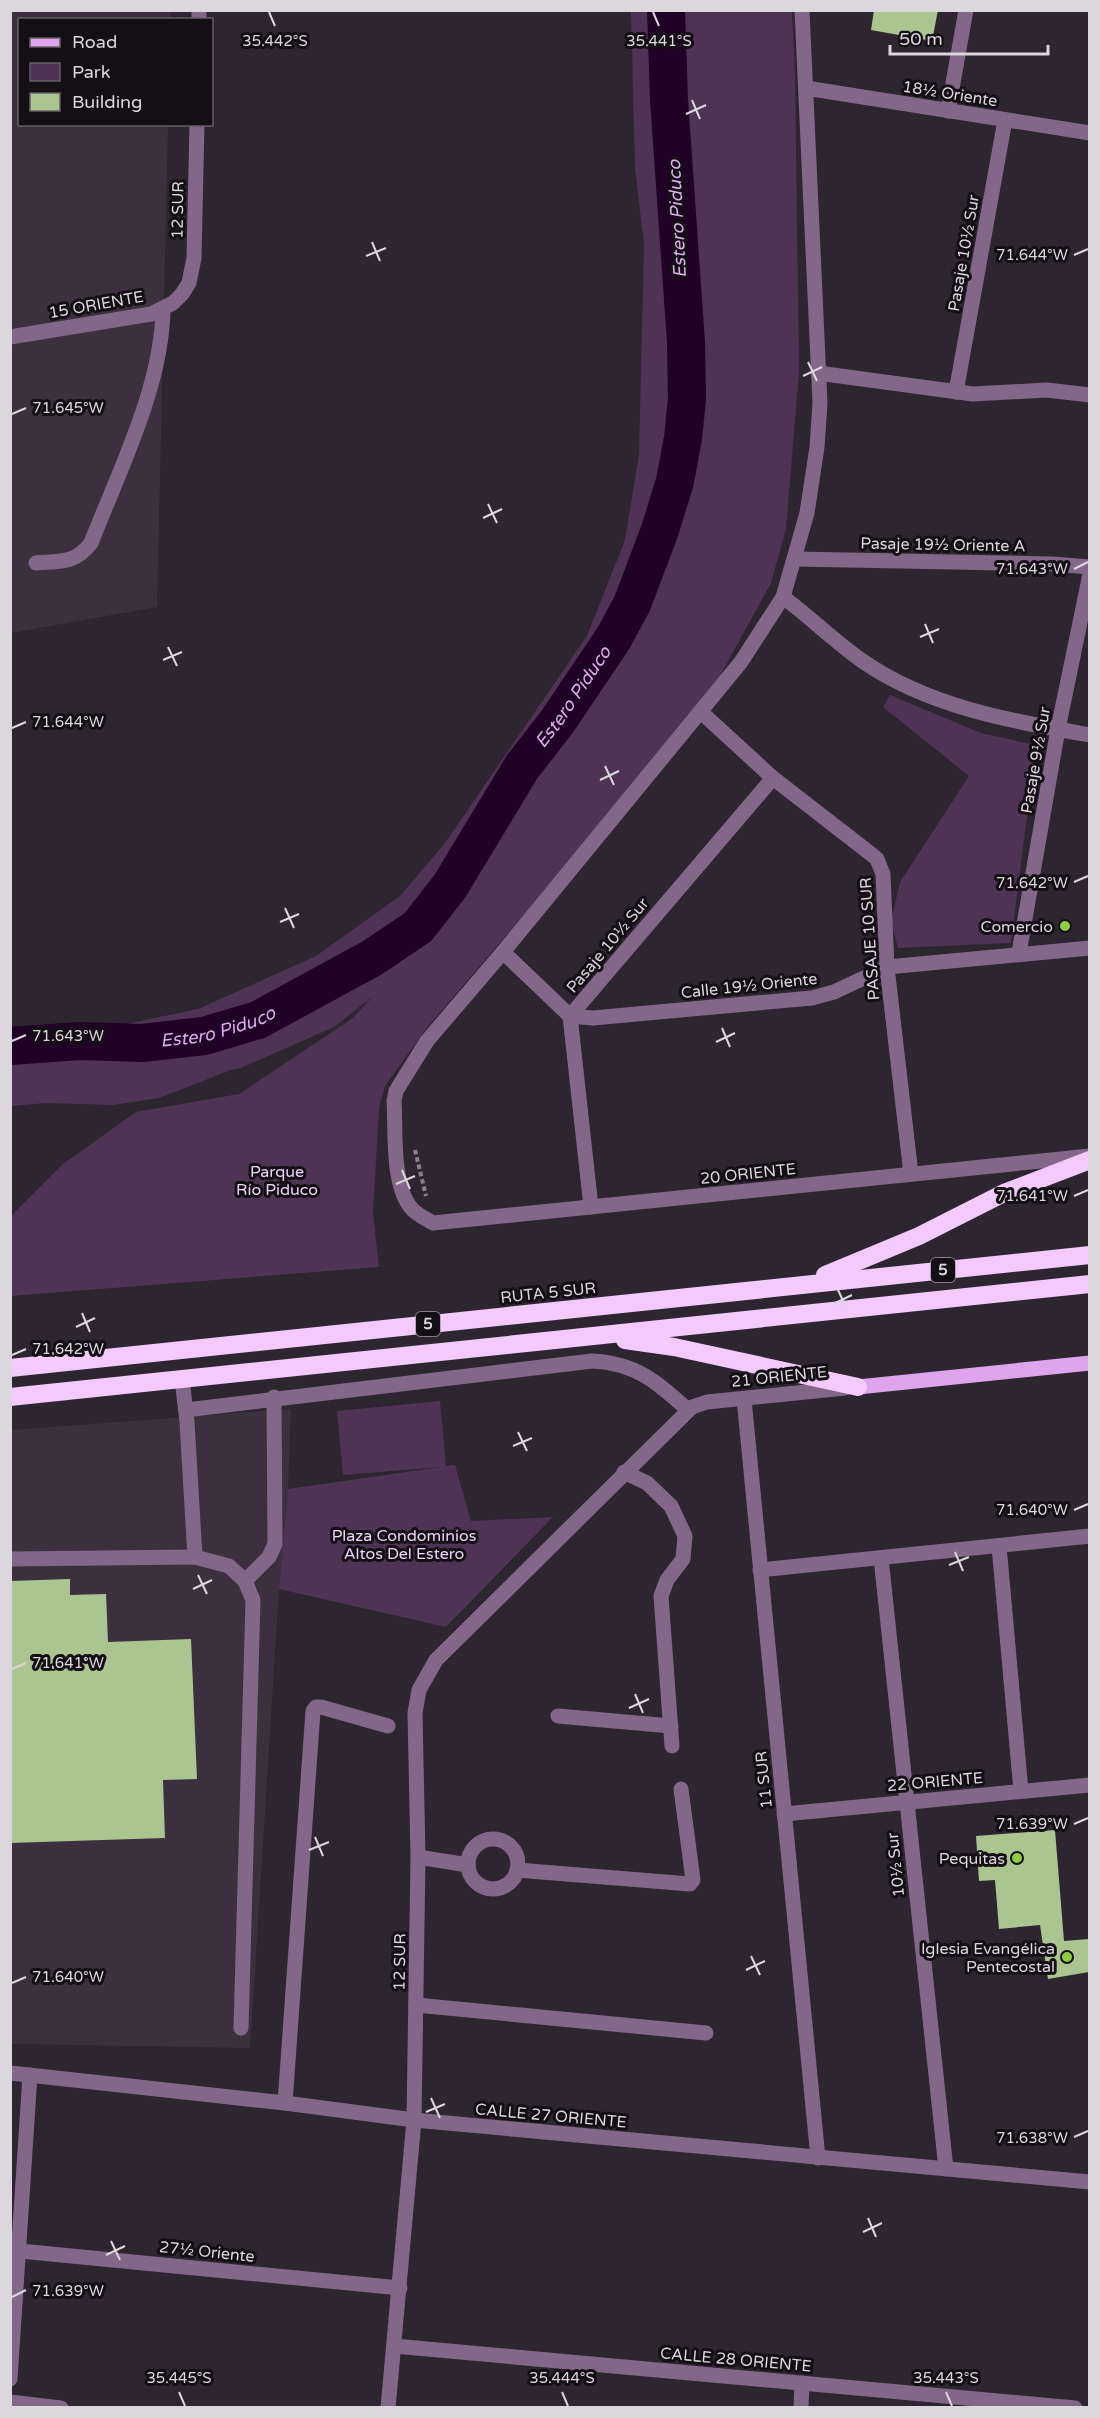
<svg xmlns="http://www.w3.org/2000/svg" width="1100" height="2418" viewBox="0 0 1100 2418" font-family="'Varela Round',sans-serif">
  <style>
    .built { fill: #3c303e }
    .green { fill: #4f3355 }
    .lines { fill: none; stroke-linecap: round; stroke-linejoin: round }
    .river { stroke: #1f0225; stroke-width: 38 }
    .building { fill: #abc591 }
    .path { stroke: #8a838c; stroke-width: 4; stroke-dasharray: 4.5 3; stroke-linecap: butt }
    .minor { stroke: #836789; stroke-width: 15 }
    .major { stroke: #dea5ed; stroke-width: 15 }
    .highway { stroke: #f4cafe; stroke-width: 18 }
    .ticks { fill: none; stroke: #dcd6dd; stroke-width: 2 }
    .poi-dot { fill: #90cd40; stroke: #130f14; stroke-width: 2 }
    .labels { text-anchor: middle; stroke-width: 6; stroke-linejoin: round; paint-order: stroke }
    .shield { fill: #130f14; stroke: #a09aa1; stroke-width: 1.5 }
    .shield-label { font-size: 15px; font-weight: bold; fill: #dcd6dd }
    .street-label { font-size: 16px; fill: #dcd6dd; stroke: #130f14 }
    .poi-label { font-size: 16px; fill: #dcd6dd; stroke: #130f14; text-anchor: end }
    .park-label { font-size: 16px; fill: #f0d0f8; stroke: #130f14 }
    .water-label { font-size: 18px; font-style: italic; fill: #dfabec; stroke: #130f14 }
    .ticks-label { font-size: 15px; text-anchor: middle; fill: #dcd6dd; stroke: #130f14; stroke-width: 6; stroke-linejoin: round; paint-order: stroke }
  </style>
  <rect width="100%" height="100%" fill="#2d252f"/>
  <g class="built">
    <polygon points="11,11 170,11 170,19 20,20 20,124 168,125 157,607 11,633"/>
    <polygon points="291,1409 288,1489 279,1589 250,2048 11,2044 11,1430"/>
  </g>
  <g class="green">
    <polygon points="631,11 792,11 795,73 799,372 786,529 771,583 705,703 426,1029 385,1086 379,1108 373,1213 379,1267 11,1296 11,1216 63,1164 136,1112 239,1094 353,1018 372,997 334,1027 241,1068 231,1070 159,1098 113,1105 46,1103 11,1106 10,1033 102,1029 198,1009 316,956 400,896 445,843 587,636 625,540 639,455 644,245 635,168"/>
    <polygon points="890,695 981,733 1036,745 1011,943 898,948 891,921 900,882 969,776 883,707"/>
    <polygon points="440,1401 446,1466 455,1465 471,1521 553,1517 446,1627 279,1589 288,1489 441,1467 343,1475 337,1411"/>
  </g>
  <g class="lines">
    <path class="river" id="s1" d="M 10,1046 L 80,1041 L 142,1043 L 204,1036 L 258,1020 L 372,958 L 418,927 L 450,886 L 522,767 L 557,722 L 613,639 L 632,604 L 660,530 L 675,481 L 683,438 L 687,399 L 686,342 L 669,100 L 666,10"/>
  </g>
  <g class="building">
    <polygon points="874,10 938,10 932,41 871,30"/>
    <polygon points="70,1579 70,1595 106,1594 108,1642 191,1639 197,1779 163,1780 165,1838 10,1843 10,1581"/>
    <polygon points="1055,1830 1064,1941 1089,1939 1089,1972 1048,1979 1040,1925 999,1929 995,1880 979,1881 976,1836"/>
  </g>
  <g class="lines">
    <polyline class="path" points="415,1150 426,1196"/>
    <g class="minor">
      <path d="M 802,10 L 820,403 L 817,447 L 807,513 L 783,597 L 741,662 L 503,952 L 427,1041 L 396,1091 L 394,1101 C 396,1130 391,1188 413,1210 C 418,1215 426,1219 433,1223 L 1090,1156"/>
      <polyline points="199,20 199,10"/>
      <polyline points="806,88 1090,133"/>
      <polyline points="948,111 966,10"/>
      <polyline points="10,337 151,314 173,303 182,294 189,283 194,258 197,124"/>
      <polyline points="818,373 973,394 1047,390 1090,395"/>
      <polyline points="956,392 1005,120"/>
      <polyline points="795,559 1052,564 1090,567"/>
      <path d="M 36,563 C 60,561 75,564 91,543 C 119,471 162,387 163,309"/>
      <path d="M 783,597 C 810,617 834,641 861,660 C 928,707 1011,721 1090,735"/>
      <polyline points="701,712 773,778 871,854 877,859 883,874 887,967 911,1174"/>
      <polyline points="503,952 570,1016 593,1018 812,998 834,992 887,967 1090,948"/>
      <polyline points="1019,953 1058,729 1090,574"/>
      <polyline points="591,1207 570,1016 773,778"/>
      <polyline points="182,1379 187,1422 195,1557"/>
      <polyline points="744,1399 818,2158"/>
      <path d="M 186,1410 L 592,1361 C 636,1363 657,1382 688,1410"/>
      <polyline points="624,1472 647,1483 671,1506 685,1536 683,1559 667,1580 661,1596 672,1746"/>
      <polyline points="999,1546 1021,1791"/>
      <polyline points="881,1558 946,2169"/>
      <polyline points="10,1559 195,1557 229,1566 245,1581 253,1600 241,2028"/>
      <polyline points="760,1570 1090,1536"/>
      <polyline points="245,1581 269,1557 275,1544 274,1397"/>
      <polyline points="558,1716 671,1726"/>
      <polyline points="784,1814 1090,1785"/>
      <circle cx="493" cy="1864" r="25"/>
      <polyline points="418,1857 468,1865"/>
      <polyline points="517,1870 690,1884 693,1880 681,1789"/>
      <polyline points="416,2005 706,2033"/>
      <polyline points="10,2073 285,2103 414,2120 1090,2182"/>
      <polyline points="285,2103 313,1711 316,1707 321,1707 388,1726"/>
      <polyline points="10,2250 400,2288"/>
      <polyline points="394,2346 1075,2408"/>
      <polyline points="10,2379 30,2075"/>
      <polyline points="10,2402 61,2408"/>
      <polyline points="388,2408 414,2120 418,1857 415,1713 419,1690 436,1660 692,1407 707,1402 845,1388"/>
      <polyline points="801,2408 802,2383"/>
    </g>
    <polyline class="major" points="858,1387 1090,1363"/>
    <g class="highway">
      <polyline points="825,1275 919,1236 1004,1193 1090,1160"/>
      <polyline points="625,1340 674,1347 858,1387"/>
      <polyline points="10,1368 1090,1255"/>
      <polyline points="10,1397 1090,1284"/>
    </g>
  </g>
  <path class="ticks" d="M 269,12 L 275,26M 653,12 L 659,26M 692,100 L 700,119M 686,114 L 706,105M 372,242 L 380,261M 1074,255 L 1088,249M 366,256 L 386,248M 808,362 L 817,381M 803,376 L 822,367M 12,414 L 26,408M 488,504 L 497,523M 483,518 L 502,509M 1074,569 L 1088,562M 925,624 L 933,643M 920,637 L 939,629M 168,647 L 177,666M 163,660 L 182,652M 12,728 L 26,722M 605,766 L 614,785M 600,780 L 619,771M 1074,882 L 1088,876M 285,908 L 294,928M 280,922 L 299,914M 722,1028 L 730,1047M 12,1041 L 26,1035M 716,1042 L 735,1033M 402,1170 L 410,1189M 396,1184 L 415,1176M 1074,1196 L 1088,1190M 838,1290 L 847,1309M 833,1304 L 852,1295M 82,1313 L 90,1332M 76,1327 L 95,1318M 12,1355 L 26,1349M 518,1432 L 527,1451M 513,1446 L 532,1438M 1074,1510 L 1088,1504M 955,1552 L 963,1571M 949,1565 L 969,1557M 198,1575 L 207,1594M 193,1589 L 212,1580M 12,1669 L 26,1663M 635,1694 L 643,1713M 629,1708 L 649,1699M 1074,1824 L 1088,1818M 315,1837 L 323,1856M 309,1850 L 329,1842M 751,1956 L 760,1975M 746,1970 L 765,1961M 12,1983 L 26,1977M 431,2098 L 440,2118M 426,2112 L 445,2104M 1074,2137 L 1088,2131M 868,2218 L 876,2237M 863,2232 L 882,2223M 111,2241 L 120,2260M 106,2255 L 125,2246M 12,2297 L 26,2290M 179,2392 L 185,2406M 562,2392 L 568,2406M 946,2392 L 952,2406"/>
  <g class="poi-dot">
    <circle cx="1065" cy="926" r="6"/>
    <circle cx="1017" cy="1858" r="6"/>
    <circle cx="1067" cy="1957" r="6"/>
  </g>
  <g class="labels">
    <g class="shield">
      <rect x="931" y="1258" width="24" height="24" rx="4.5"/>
      <rect x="416" y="1312" width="24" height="24" rx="4.5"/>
    </g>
    <g class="shield-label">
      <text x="943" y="1275">5</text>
      <text x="428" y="1329">5</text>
    </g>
    <g class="street-label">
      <text transform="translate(950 93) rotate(9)" y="6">18½ Oriente</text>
      <text transform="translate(177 210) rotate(-89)" y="6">12 SUR</text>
      <text transform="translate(963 253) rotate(-80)" y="6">Pasaje 10½ Sur</text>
      <text transform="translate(96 304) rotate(-10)" y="6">15 ORIENTE</text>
      <text transform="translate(943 544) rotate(1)" y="6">Pasaje 19½ Oriente A</text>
      <text transform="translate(1035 760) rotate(-80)" y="6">Pasaje 9½ Sur</text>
      <text transform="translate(869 939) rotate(-94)" y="6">PASAJE 10 SUR</text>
      <text transform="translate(607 945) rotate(-50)" y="6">Pasaje 10½ Sur</text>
      <text transform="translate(749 985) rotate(-6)" y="6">Calle 19½ Oriente</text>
      <text transform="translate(748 1173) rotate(-6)" y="6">20 ORIENTE</text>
      <text transform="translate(548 1292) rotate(-6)" y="6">RUTA 5 SUR</text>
      <text transform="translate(779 1376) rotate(-6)" y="6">21 ORIENTE</text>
      <text transform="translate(763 1780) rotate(-96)" y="6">11 SUR</text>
      <text transform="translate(935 1781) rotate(-5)" y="6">22 ORIENTE</text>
      <text transform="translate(895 1865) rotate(-96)" y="6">10½ Sur</text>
      <text transform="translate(399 1962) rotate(-89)" y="6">12 SUR</text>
      <text transform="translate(551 2115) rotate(5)" y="6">CALLE 27 ORIENTE</text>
      <text transform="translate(207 2251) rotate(6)" y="6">27½ Oriente</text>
      <text transform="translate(736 2359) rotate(5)" y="6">CALLE 28 ORIENTE</text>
    </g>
    <g class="poi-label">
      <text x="1053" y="932">Comercio</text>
      <text x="1005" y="1864">Pequitas</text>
      <text x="1055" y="1954">Iglesia Evangélica<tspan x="1055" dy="18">Pentecostal</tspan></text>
    </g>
    <g class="park-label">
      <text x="277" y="1177">Parque<tspan x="277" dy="18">Río Piduco</tspan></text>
      <text x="404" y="1541">Plaza Condominios<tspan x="404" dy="18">Altos Del Estero</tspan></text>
    </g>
    <g class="water-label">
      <text transform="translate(677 219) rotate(-93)" y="6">Estero Piduco</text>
      <text dy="6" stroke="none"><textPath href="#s1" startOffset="714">Estero Piduco</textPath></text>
      <text dy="6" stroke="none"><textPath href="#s1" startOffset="210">Estero Piduco</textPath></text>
    </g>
  </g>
  <g class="ticks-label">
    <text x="659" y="46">35.441°S</text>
    <text x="275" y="46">35.442°S</text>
    <text x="1032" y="260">71.644°W</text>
    <text x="68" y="413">71.645°W</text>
    <text x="1032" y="574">71.643°W</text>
    <text x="68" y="727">71.644°W</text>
    <text x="1032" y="888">71.642°W</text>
    <text x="68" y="1041">71.643°W</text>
    <text x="1032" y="1201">71.641°W</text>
    <text x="68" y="1354">71.642°W</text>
    <text x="1032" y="1515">71.640°W</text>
    <text x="68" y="1668">71.641°W</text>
    <text x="1032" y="1829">71.639°W</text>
    <text x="68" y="1982">71.640°W</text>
    <text x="1032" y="2143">71.638°W</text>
    <text x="68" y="2296">71.639°W</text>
    <text x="179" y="2383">35.445°S</text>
    <text x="562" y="2383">35.444°S</text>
    <text x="946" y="2383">35.443°S</text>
  </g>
  <rect width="1100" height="2418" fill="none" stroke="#dcd6dd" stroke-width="24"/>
  <rect x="18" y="18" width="195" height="108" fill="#130f14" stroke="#635f64" stroke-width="1.5"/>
  <rect x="30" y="38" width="30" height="9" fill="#dea5ed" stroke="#635f64" stroke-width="1.5"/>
  <text x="72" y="48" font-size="18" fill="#dcd6dd">Road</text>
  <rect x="30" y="63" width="30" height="18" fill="#4f3355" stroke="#635f64" stroke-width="1.5"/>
  <text x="72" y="78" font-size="18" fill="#dcd6dd">Park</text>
  <rect x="30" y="93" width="30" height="18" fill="#abc591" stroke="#635f64" stroke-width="1.5"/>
  <text x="72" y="108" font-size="18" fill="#dcd6dd">Building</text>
  <path d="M890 45v9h158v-9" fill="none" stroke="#dcd6dd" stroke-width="3"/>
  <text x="899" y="45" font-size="18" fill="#dcd6dd" stroke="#130f14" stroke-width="4.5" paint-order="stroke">50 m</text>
</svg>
